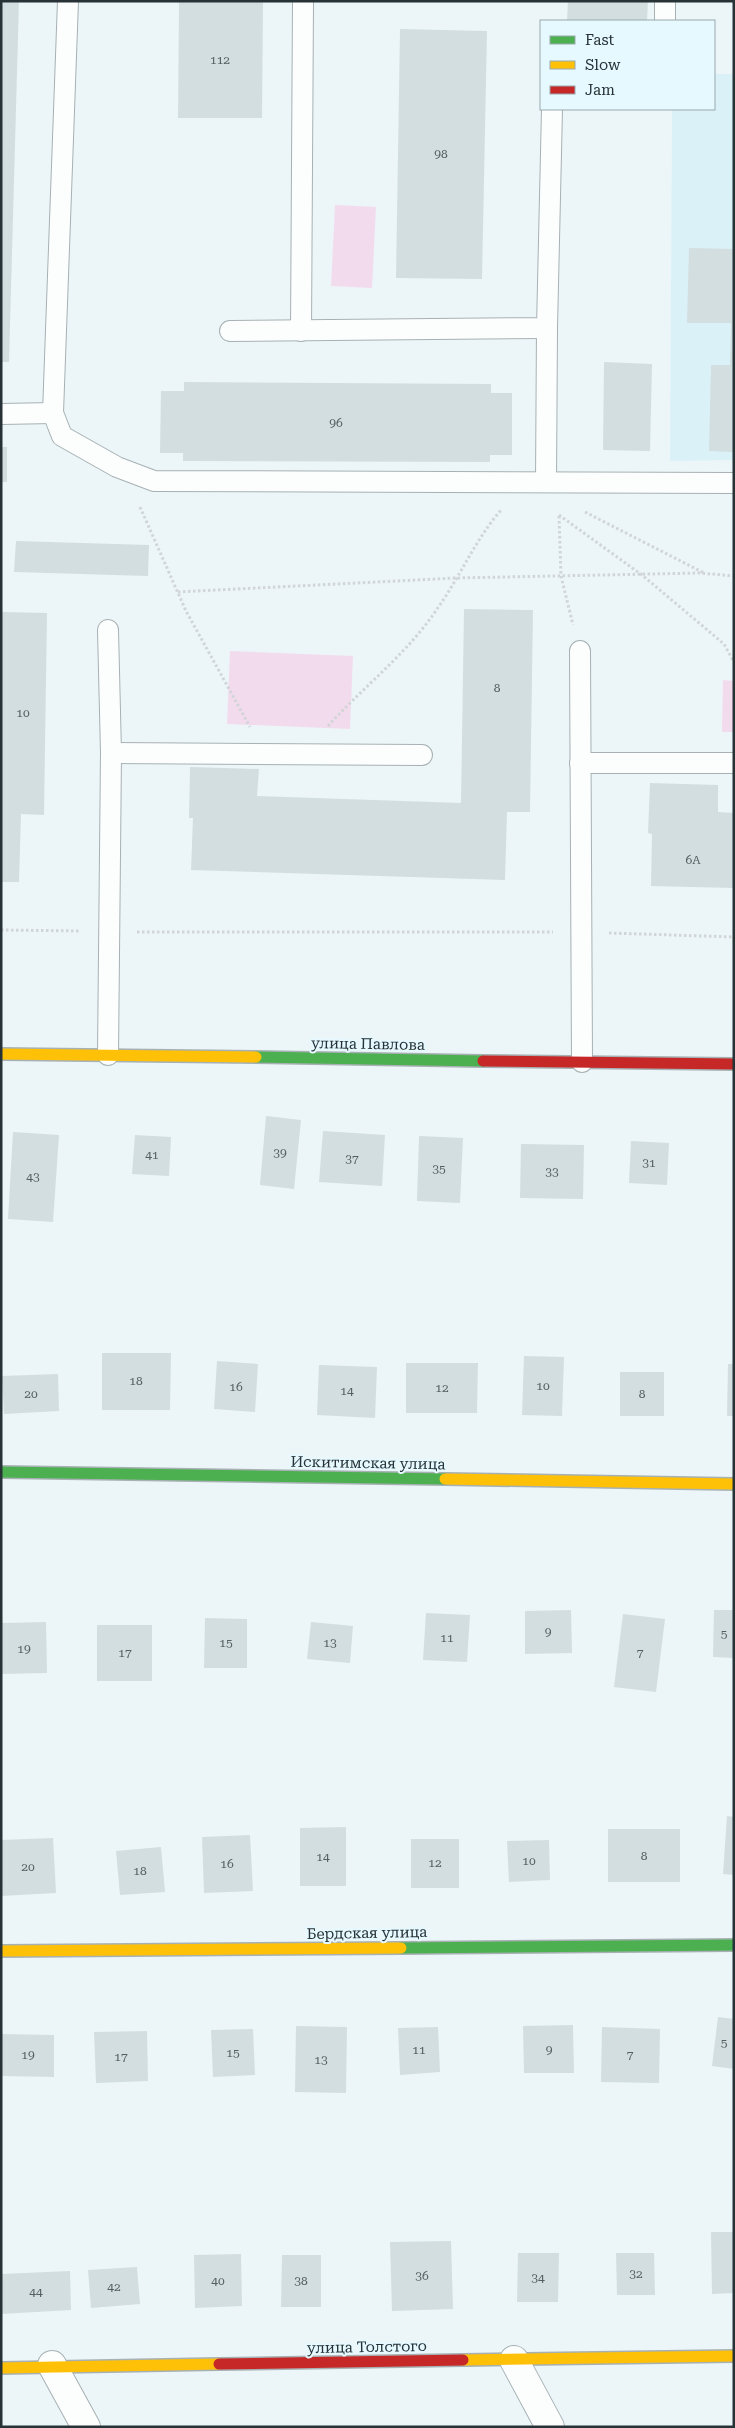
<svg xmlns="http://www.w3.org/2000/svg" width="735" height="2428" viewBox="0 0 735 2428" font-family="'Roboto Serif',serif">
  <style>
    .built { fill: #dbf1f8 }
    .green { fill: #f3dbee }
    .building { fill: #d3dee0 }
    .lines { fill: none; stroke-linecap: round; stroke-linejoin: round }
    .lane-casing { stroke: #a7b1b3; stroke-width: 22 }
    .street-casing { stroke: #a7b1b3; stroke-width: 30 }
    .fast-casing { stroke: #a7b1b3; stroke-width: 14 }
    .slow-casing { stroke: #a7b1b3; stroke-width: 14 }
    .jam-casing { stroke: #a7b1b3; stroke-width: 14 }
    .path { stroke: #d1d5d7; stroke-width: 3; stroke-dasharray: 2.5 2.5; stroke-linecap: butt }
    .lane { stroke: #fcfefe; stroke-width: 20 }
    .street { stroke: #fcfefe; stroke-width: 28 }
    .fast { stroke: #4caf50; stroke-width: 11 }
    .slow { stroke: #ffc107; stroke-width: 11 }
    .jam { stroke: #c62828; stroke-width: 11 }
    .labels { text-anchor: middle; stroke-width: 4; stroke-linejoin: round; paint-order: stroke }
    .number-label { font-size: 12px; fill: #525e61 }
    .street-label { font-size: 15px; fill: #263235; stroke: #e6f9ff }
  </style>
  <rect width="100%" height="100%" fill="#ecf6f9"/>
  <polygon class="built" points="714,74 734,74 734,460 670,461 672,109 714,109"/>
  <g class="green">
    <polygon points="335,205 376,207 372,288 331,286"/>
    <polygon points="230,651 353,656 350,729 227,724"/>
    <polygon points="723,680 734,681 734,732 722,732"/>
  </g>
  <g class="building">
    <polygon points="1,1 19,1 9,362 1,362"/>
    <polygon points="179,1 263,1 262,118 178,118"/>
    <polygon points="568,1 648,1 647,21 567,21"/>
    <polygon points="400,29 487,31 482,279 396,278"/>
    <polygon points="689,248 734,249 734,452 709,451 711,365 730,365 731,323 687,323"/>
    <polygon points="604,362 652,364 650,451 603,450"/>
    <polygon points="184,382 491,384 491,393 512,393 512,455 490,455 490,462 183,461 183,453 160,453 161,391 184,391"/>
    <rect x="1" y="447" width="6" height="35"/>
    <polygon points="16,541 149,545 148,576 14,572"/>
    <polygon points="464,609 533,610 530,812 507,812 505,880 191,870 193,818 189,818 190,767 259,769 257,796 461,803"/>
    <polygon points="1,612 47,613 44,815 21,814 19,882 1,882"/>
    <polygon points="650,783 718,785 718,812 734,813 734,888 651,886 652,834 648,833"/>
    <polygon points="266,1116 301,1120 294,1189 260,1185"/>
    <polygon points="323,1131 385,1135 382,1186 319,1182"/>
    <polygon points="13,1132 59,1135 53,1222 8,1219"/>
    <polygon points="135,1135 171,1137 169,1176 132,1174"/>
    <polygon points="419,1136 463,1138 460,1203 417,1201"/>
    <polygon points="631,1141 669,1143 667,1185 629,1183"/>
    <polygon points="521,1144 584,1145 583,1199 520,1198"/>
    <polygon points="102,1353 171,1353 170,1410 102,1410"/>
    <polygon points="524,1356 564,1357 562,1416 522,1415"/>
    <polygon points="217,1361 258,1364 255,1412 214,1409"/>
    <polygon points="406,1363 478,1363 477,1413 406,1413"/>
    <polygon points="728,1364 734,1364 734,1416 727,1416"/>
    <polygon points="319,1365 377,1367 375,1418 317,1415"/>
    <rect x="620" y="1372" width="44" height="44"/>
    <polygon points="58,1374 59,1411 4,1414 2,1376"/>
    <polygon points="571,1610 572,1653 525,1654 525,1611"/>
    <polygon points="714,1610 734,1610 734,1658 713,1657"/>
    <polygon points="426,1613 470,1615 467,1662 423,1660"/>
    <polygon points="623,1614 665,1619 656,1692 614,1687"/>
    <polygon points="205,1618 247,1619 247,1668 204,1668"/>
    <polygon points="46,1622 47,1673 2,1674 1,1623"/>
    <polygon points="311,1622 353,1626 350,1663 307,1659"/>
    <rect x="97" y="1625" width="55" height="56"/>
    <polygon points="727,1816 734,1817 734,1875 723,1874"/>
    <polygon points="346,1827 346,1886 300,1886 300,1828"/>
    <rect x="608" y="1829" width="72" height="53"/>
    <polygon points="250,1835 253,1891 204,1893 202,1837"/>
    <polygon points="53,1838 56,1893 1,1896 1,1840"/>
    <rect x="411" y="1839" width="48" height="49"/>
    <polygon points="549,1840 550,1880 509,1882 507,1841"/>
    <polygon points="161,1847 165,1892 120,1895 116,1851"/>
    <polygon points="718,2017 734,2019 734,2069 712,2066"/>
    <polygon points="573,2025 574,2073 524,2073 523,2026"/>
    <polygon points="296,2026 347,2027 346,2093 295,2092"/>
    <polygon points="438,2027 440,2072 400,2075 398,2028"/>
    <polygon points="602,2027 660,2029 659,2083 601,2082"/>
    <polygon points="253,2029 255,2075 213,2077 211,2030"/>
    <polygon points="147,2031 148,2081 96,2083 94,2032"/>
    <polygon points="1,2034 54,2035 54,2077 1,2076"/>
    <polygon points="711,2232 734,2232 734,2293 712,2294"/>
    <polygon points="451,2241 453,2309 392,2311 390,2242"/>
    <polygon points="518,2253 559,2253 558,2302 517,2302"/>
    <polygon points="616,2253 654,2253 655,2295 617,2295"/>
    <polygon points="241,2254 242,2306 195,2308 194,2255"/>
    <polygon points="282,2255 321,2255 321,2307 281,2307"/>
    <polygon points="137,2267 140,2304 91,2308 88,2270"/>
    <polygon points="70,2271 71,2310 1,2314 1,2274"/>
  </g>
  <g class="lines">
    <defs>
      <g id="lane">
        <polyline points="665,21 665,1"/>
        <polyline points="230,331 547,328 552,109"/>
        <polyline points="301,331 303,1"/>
        <polyline points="53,413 62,436 117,467 154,481 734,483"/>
        <polyline points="1,414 53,413 68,1"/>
        <polyline points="546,482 547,328"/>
        <polyline points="580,651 582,1062"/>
        <polyline points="111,753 422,755"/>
        <polyline points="580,763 734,763"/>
        <polyline points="108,1055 111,753 108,630"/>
      </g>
      <g id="street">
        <polyline points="514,2360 550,2427"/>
        <polyline points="52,2365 86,2427"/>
      </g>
      <g id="fast">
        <polyline points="256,1057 483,1061"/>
        <polyline points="1,1472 445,1479"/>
        <polyline points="401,1948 734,1945"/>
      </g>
      <g id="slow">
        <polyline points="1,1054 256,1057"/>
        <polyline points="445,1479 734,1484"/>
        <polyline points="1,1951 401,1948"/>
        <polyline points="463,2360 734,2356"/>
        <polyline points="1,2368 219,2364"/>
      </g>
      <g id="jam">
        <polyline points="483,1061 734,1064"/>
        <polyline points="219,2364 463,2360"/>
      </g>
    </defs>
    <use href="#lane" class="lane-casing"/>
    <use href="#street" class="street-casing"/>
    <use href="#fast" class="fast-casing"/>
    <use href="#slow" class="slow-casing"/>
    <use href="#jam" class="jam-casing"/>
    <g class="path">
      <polyline points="140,507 186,611 250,727"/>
      <polyline points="585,512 704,573"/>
      <polyline points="559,515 642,575 724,644 734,662"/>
      <polyline points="559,516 561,576 573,625"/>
      <polyline points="178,592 455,578 700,573 734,576"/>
      <path d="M 328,726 C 364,686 407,654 437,609 C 460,577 475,540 501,510"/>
      <polyline points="1,930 81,931"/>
      <polyline points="137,932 553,932"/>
      <polyline points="609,933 734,937"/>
    </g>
    <use href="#lane" class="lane"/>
    <use href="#street" class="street"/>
    <use href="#fast" class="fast"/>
    <use href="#slow" class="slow"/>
    <use href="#jam" class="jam"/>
  </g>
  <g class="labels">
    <g class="number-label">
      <text x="220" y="64">112</text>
      <text x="441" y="158">98</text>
      <text x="336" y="427">96</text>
      <text x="497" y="692">8</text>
      <text x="23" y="717">10</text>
      <text x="693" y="864">6А</text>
      <text x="280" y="1157">39</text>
      <text x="152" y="1159">41</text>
      <text x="352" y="1163">37</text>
      <text x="649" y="1167">31</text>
      <text x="439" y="1173">35</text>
      <text x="552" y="1176">33</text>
      <text x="33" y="1181">43</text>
      <text x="136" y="1385">18</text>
      <text x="543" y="1390">10</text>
      <text x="236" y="1391">16</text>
      <text x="442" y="1392">12</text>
      <text x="347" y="1395">14</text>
      <text x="31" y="1398">20</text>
      <text x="642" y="1398">8</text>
      <text x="548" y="1636">9</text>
      <text x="724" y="1638">5</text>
      <text x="447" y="1642">11</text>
      <text x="226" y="1647">15</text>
      <text x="330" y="1647">13</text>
      <text x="24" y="1653">19</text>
      <text x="125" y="1657">17</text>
      <text x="640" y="1657">7</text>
      <text x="644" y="1860">8</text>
      <text x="323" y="1861">14</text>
      <text x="529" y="1865">10</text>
      <text x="435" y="1867">12</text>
      <text x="227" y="1868">16</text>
      <text x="28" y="1871">20</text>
      <text x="140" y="1875">18</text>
      <text x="724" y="2047">5</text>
      <text x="419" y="2054">11</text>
      <text x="549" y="2054">9</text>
      <text x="233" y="2057">15</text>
      <text x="28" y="2059">19</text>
      <text x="630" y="2059">7</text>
      <text x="121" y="2061">17</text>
      <text x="321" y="2064">13</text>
      <text x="636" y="2278">32</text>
      <text x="422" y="2280">36</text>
      <text x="538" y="2282">34</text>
      <text x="218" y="2285">40</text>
      <text x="301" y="2285">38</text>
      <text x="114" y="2291">42</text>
      <text x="36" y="2296">44</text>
    </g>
    <g class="street-label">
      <text transform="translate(368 1044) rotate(1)" y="5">улица Павлова</text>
      <text transform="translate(368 1463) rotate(1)" y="5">Искитимская улица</text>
      <text transform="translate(367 1933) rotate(-1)" y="5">Бердская улица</text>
      <text transform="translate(367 2347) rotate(-1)" y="5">улица Толстого</text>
    </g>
  </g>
  <rect width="735" height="2428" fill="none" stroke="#263235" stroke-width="5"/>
  <rect x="540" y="20" width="175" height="90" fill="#e6f9ff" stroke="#99a9ae"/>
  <rect x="550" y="36" width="25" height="8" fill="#4caf50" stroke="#99a9ae"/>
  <text x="585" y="45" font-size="15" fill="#263235">Fast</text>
  <rect x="550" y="61" width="25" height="8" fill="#ffc107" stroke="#99a9ae"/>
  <text x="585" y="70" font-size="15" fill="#263235">Slow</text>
  <rect x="550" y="86" width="25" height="8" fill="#c62828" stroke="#99a9ae"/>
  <text x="585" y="95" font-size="15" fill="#263235">Jam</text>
</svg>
